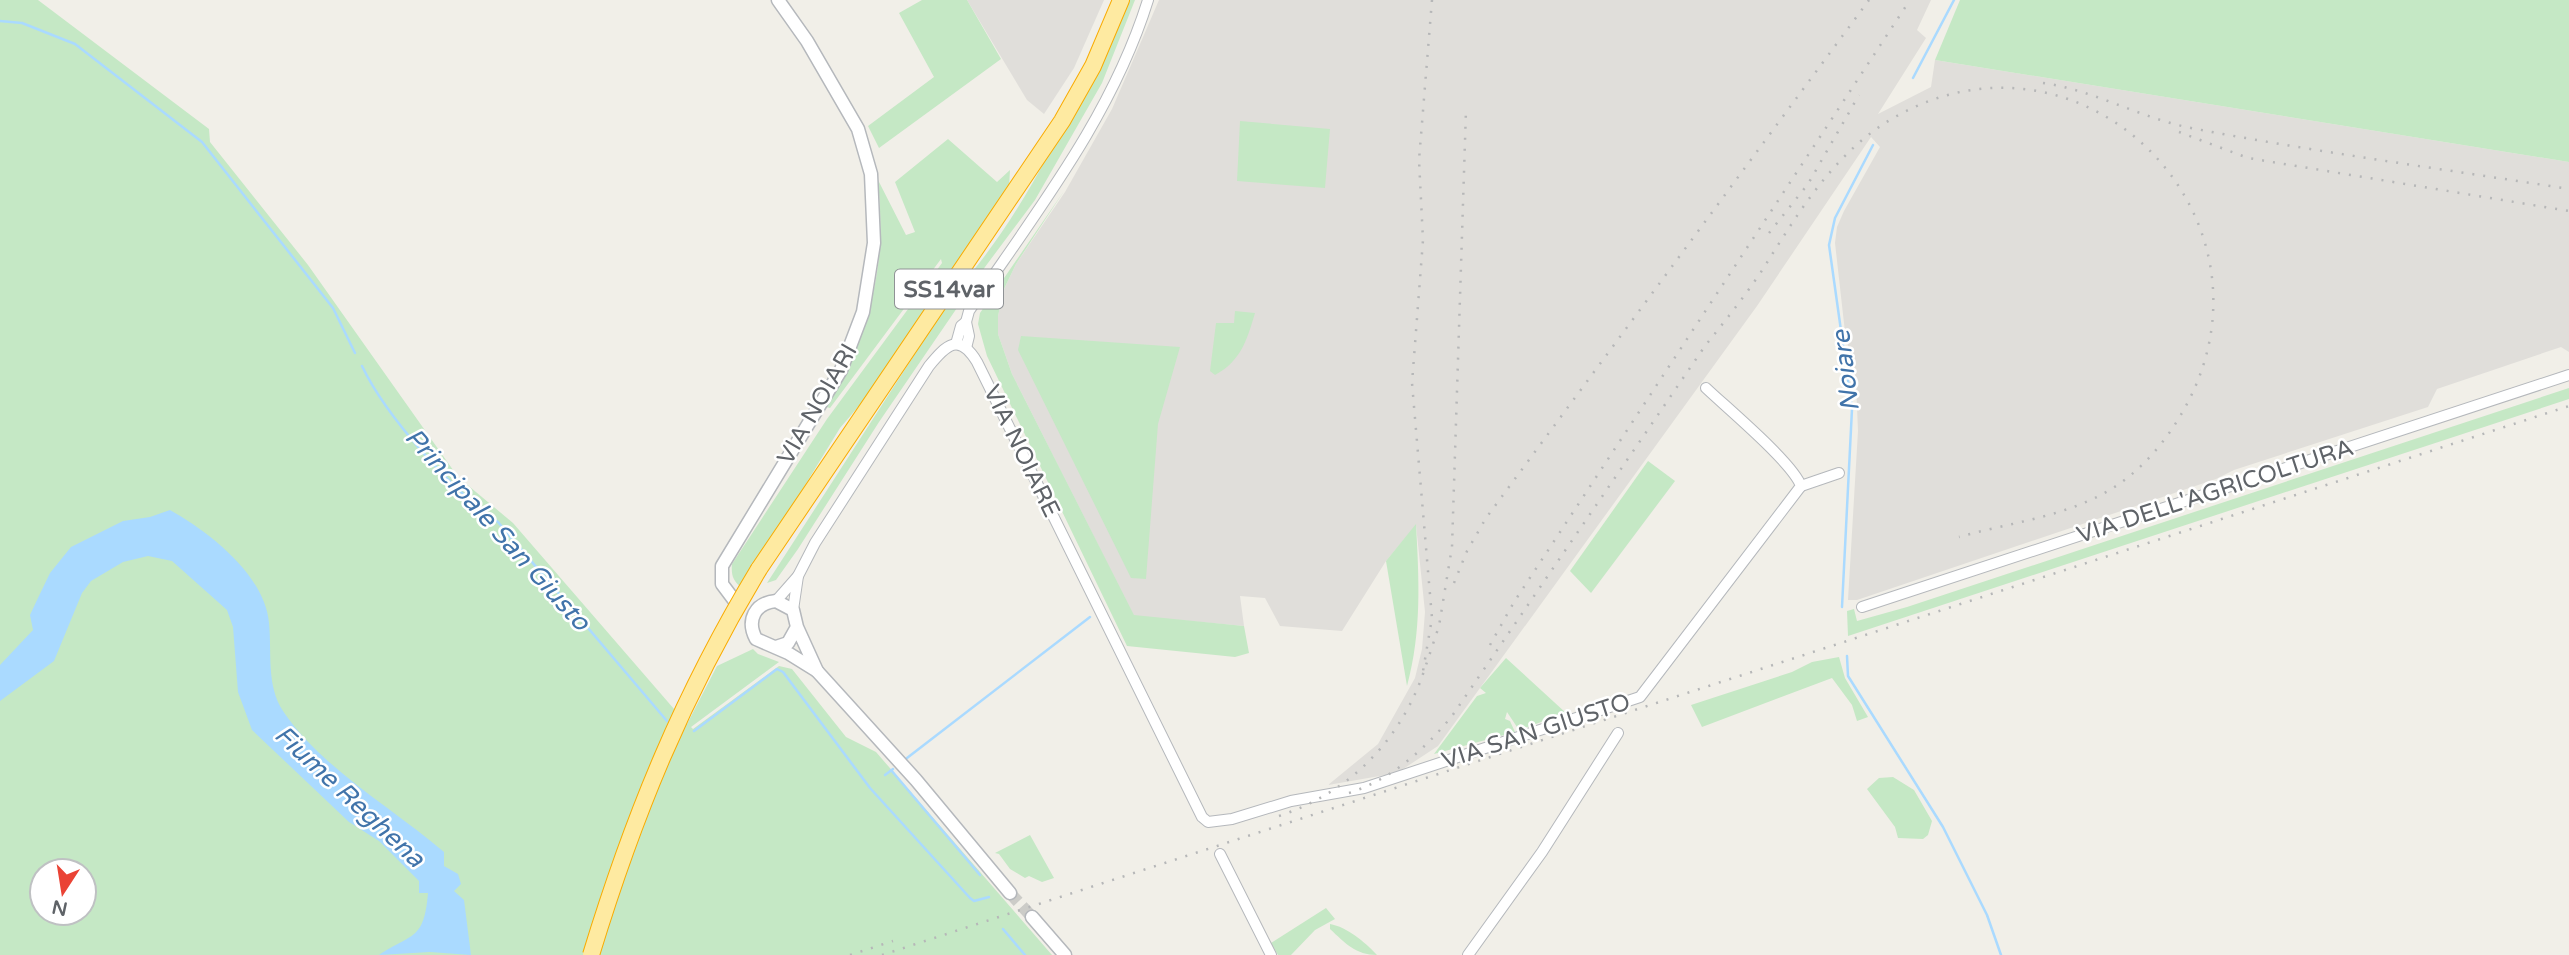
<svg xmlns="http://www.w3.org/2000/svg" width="2569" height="955" viewBox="0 0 2569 955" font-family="'Varela Round',sans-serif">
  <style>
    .industrial { fill: #e0deda }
    .green { fill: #c5e8c5; fill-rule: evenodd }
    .water { fill: #aadaff }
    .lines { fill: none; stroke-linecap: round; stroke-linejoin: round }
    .stream { stroke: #aadaff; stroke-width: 2.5 }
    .tertiary-tunnel { stroke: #ccccc8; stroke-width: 12; stroke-dasharray: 12 6; stroke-linecap: butt }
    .minor-casing { stroke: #b5b8bc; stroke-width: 12 }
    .tertiary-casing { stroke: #b5b8bc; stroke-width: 15 }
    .trunk-casing { stroke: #f9ab00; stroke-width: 18 }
    .minor { stroke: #fff; stroke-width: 10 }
    .tertiary { stroke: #fff; stroke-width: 12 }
    .trunk { stroke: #feeaa1; stroke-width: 16 }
    .rail { stroke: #b6b7b8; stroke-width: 2.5; stroke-dasharray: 2 9; stroke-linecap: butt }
    .trunk-bridge-casing { stroke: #f9ab00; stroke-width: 18; stroke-linecap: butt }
    .trunk-bridge { stroke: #feeaa1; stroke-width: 16 }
    .labels { text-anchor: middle; stroke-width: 5; stroke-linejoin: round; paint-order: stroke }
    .shield { fill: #fff; stroke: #8f9295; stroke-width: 2 }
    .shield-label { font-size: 23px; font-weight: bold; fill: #5f6368 }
    .street-label { font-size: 24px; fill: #5f6368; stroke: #fff }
    .water-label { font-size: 26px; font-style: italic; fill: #4174aa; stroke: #fff }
  </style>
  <rect width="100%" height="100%" fill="#f1efe8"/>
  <g class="industrial">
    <polygon points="967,0 1104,0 1074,68 1044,114 1027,100"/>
    <polygon points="1159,0 1931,0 1917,30 1926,38 1878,114 1931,87 1935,60 2569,162 2569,352 2561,347 2437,389 2428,407 2234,470 2216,479 1857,600 1848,600 1858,431 1856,383 1845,332 1835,243 1837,227 1844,211 1880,147 1871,137 1757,306 1438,746 1397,773 1328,785 1378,744 1415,678 1422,649 1425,612 1416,525 1386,561 1342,631 1280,626 1265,598 1240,596 1244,626 1134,616 1012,374 998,334 998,316 1004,289 1016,264 1065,192 1112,109"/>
  </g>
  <g class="green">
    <path d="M 0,0 L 38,0 L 209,129 L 210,142 L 308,265 L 458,477 L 513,523 L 687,724 L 717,666 L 753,649 L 758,654 L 779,662 L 691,727 L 693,729 L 779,666 L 792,669 L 846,737 L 876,752 L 1052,955 L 0,955 ZM 42,871 L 84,871 L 84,913 L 42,913 Z"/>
    <polygon points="922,0 967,0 1001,59 879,148 868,126 934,77 899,13"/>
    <path d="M 1128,0 L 1135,0 L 1102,83 L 1035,200 L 985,267 L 879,422 L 798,549 L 776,580 L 767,583 L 953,295 C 991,252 1023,203 1049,153 C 1076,101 1110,56 1128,0 Z"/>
    <polygon points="1960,0 2569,0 2569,162 1935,60"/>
    <polygon points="1240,121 1330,129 1325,188 1237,181"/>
    <path d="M 948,139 L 997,182 L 1010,170 L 1009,187 L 870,393 L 840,428 L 742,588 C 733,581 731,575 732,564 L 827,419 L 942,263 L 941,259 L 830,408 L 826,407 C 870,322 887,277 878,180 L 906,235 L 915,232 L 895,182 Z"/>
    <polygon points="1064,191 1016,264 1004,289 998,316 998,334 1012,374 1134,615 1244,626 1249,653 1235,657 1127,646 987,356 978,324 980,313"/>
    <path d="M 1235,311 L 1255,313 C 1247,340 1241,361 1215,375 L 1210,371 L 1216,323 L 1234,323 Z"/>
    <polygon points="1021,336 1180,347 1158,424 1146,579 1131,578 1018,350"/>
    <polygon points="2569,388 2569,399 1848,636 1847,611 1854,609 1857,621 1907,607"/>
    <polygon points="1648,461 1675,481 1591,593 1570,571"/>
    <path d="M 1416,524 C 1419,580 1422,631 1407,686 L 1386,561 Z"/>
    <polygon points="1839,657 1845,678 1868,717 1857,721 1852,705 1832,678 1702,727 1691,705 1792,672 1812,662"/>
    <polygon points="1506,658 1566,713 1519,730 1507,712 1505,719 1510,721 1515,732 1434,754 1477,696 1486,693 1480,688"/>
    <polygon points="1893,777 1914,790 1932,821 1928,835 1923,839 1898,838 1895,827 1867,789 1879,778"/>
    <polygon points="1030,835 1054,878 1042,882 1029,876 1025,878 1010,869 999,854 995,853"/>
    <polygon points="1326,908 1335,919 1315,930 1291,955 1278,955 1271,943"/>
    <path d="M 1330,924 C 1347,927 1365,942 1377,955 C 1356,955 1345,943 1330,929 Z"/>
  </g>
  <path class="water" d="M 170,510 C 209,532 265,575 269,623 C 272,652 266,685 283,711 C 320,767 394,809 444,852 L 444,866 L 458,874 L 461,884 L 454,891 L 464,900 L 471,955 L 430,952 L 379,955 C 412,933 424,941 428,893 L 419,893 L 419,881 L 379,841 L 349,822 L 252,730 L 238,692 L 233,627 L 227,610 L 172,561 L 148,556 L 123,562 L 91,581 L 82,593 L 54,661 L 0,701 L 0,665 L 33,630 L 30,615 L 37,600 L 50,573 L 71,547 L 123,521 L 150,517 Z"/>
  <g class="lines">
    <g class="stream">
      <polyline points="0,21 22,23 75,44 202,142 333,308 355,353"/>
      <polyline points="1913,78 1954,0"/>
      <path d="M 362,366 C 386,416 452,491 498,522 L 667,721"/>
      <polyline points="1842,607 1852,409 1829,245 1835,218 1873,145"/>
      <polyline points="1847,656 1848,676 1943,827 1987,915 2001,955"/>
      <polyline points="694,731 777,669 783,672 870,788 970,898 974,901 989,897"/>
      <polyline points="907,758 1090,617"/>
      <polyline points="891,770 980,875"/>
      <polyline points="885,775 893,769"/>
      <polyline points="1003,929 1025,955"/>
    </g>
    <polyline class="tertiary-tunnel" points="1010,893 1032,917"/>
    <defs>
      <g id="minor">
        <path d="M 966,322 L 969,311 C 1036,212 1112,116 1148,0"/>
        <polyline points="956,344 961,326 966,322 969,336 966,348"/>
        <polyline points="1801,486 1839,473"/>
        <path d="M 798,576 L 815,543 L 929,366 C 946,345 959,332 977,362 L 1202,817 L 1208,822 L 1232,819 L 1291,801 L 1364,788 L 1640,697 L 1801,486 C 1793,463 1727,408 1706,388"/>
        <polyline points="776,601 798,576 793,610"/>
        <polyline points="1862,607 2569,375"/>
        <polyline points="1220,854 1271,955"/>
        <polyline points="1468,955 1542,852 1618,733"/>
      </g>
      <g id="tertiary">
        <polyline points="737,604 722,584 722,566 841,370 863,312 874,243 871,174 858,129 807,41 778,0"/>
        <path d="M 776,647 L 788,643 L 797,627 L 793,610 L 776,601 C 755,603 746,620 756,639 L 788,653 L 817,671 L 797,627"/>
        <polyline points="817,671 916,780 1010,893"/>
        <polyline points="1032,917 1065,955"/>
      </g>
      <polyline id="trunk" points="759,569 1062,121 1093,66 1121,0"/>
    </defs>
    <use href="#minor" class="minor-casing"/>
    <use href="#tertiary" class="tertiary-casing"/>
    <use href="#trunk" class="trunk-casing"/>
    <use href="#minor" class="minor"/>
    <use href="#tertiary" class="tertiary"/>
    <use href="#trunk" class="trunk"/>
    <g class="rail">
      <polyline points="1432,0 1419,160 1423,240 1412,383 1432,618 1422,677 1439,626 1452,547 1466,110"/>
      <path d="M 2043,83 C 2094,90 2140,118 2191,128 C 2316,152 2443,169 2569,189"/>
      <polyline points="2179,132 2248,158 2569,211"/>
      <polyline points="1769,233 1808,184 1859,95"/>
      <polyline points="1454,583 1467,551 1486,518 1869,0"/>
      <polyline points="1490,645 1514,602 1910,0"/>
      <path d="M 1349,793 C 1392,779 1424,750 1452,716 L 1705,346 C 1725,321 1745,296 1763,269 C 1798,213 1835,151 1895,117 C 2081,11 2286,213 2188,402 C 2172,433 2148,464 2119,484 C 2073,516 2012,522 1959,537"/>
      <path d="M 1279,816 C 1348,793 1397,744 1422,677"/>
      <polyline points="850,955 893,941"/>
      <polyline points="882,955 2569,406"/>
    </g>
    <defs>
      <path id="trunk-bridge" d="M 591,955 C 634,814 683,695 759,569"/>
    </defs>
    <use href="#trunk-bridge" class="trunk-bridge-casing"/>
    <use href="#trunk-bridge" class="trunk-bridge"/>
  </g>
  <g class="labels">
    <rect class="shield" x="895" y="269.5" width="108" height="39" rx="5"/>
    <g class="shield-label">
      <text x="949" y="297">SS14var</text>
    </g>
    <g class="street-label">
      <text transform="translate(817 404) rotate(-60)" y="8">VIA NOIARI</text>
      <text transform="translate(1022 451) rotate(64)" y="8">VIA NOIARE</text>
      <text transform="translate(2215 491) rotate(-18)" y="8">VIA DELL'AGRICOLTURA</text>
      <text transform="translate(1536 731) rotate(-18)" y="8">VIA SAN GIUSTO</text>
    </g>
    <g class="water-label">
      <text transform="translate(1845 371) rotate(-97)" y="9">Noiare</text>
      <text transform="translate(498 529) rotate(48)" y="9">Principale San Giusto</text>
      <text transform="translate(350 796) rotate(43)" y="9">Fiume Reghena</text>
    </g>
  </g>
  <g transform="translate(63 892) rotate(192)"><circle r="33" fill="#ffffff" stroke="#bfc1c3" stroke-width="2"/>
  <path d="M0-5L12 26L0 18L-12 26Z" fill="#ea4335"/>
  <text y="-10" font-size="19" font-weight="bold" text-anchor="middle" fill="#5f6368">N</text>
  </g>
</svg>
